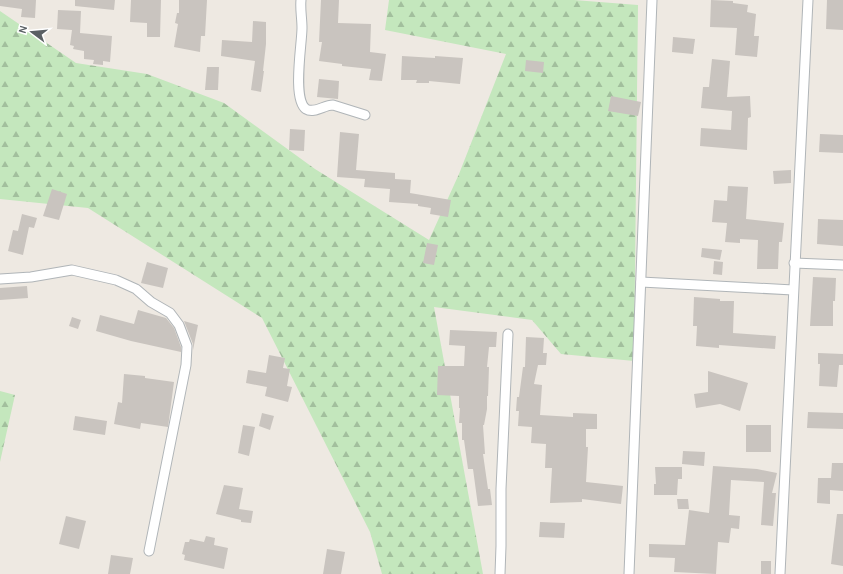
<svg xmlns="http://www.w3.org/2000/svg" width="843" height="574" viewBox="0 0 843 574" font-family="Karla,sans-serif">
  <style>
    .forest { fill: url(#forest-firs) }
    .building { fill: #c9c4bf }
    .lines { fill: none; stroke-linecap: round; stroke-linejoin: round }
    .street-casing { stroke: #b0b5b8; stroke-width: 11 }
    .street { stroke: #fff; stroke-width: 9 }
  </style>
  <defs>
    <pattern id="forest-firs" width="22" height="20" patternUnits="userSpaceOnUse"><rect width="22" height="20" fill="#c4e7bd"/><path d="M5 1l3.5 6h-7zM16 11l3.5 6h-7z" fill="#a2bf9d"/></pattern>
  </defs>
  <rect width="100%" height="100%" fill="#eee9e2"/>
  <g class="forest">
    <polygon points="389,0 574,0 638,5 634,361 561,354 532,320 434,307 483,574 382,574 370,532 262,318 88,208 0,199 0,11 76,63 147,74 224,103 315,169 429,240 459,174 506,54 385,30"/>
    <polygon points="0,391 15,395 0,462"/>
  </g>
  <g class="building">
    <polygon points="0,0 36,0 35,18 21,17 22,9 0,6"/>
    <polygon points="75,0 115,0 114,10 75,6"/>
    <polygon points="131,0 161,0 160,37 147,37 147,23 130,22"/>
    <polygon points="179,0 207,0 205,36 201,36 200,52 174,47 178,24 175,23 177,13 179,13"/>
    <polygon points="321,0 339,0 338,23 371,24 370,52 386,54 382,81 369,80 371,69 342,66 342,64 319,61 322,42 319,42"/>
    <polygon points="711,0 733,1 733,3 748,5 747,12 756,14 754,36 759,36 757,57 735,55 737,28 710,27"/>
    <polygon points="827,0 843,0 843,30 826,29"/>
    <polygon points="58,10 81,11 80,33 112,36 110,62 103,61 103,65 93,64 94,60 84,59 84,51 73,49 74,46 70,45 72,30 57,29"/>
    <polygon points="253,21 266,22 266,44 263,71 264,71 261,92 251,90 255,61 221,56 222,40 252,42"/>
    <polygon points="673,37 695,39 693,54 672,52"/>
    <polygon points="402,56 435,58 435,56 463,58 460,84 429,81 429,83 416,83 417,80 401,80"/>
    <polygon points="712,59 730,61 727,97 750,96 751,117 748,118 747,150 700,146 701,128 731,130 732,111 701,108 703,87 709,87"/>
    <polygon points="526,60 544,62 543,73 525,71"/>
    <polygon points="207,67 219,67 218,90 205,90"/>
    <polygon points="319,79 339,81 338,99 317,97"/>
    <polygon points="611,96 641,102 638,116 608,111"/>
    <polygon points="290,129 305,130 304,151 289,150"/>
    <polygon points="340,132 359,134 356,170 395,173 395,179 411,180 410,193 451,200 448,217 430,214 431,208 418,206 418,204 389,202 390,189 364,187 365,179 337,177"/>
    <polygon points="820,134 843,135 843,153 819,152"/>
    <polygon points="791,170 791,183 774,184 773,171"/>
    <polygon points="728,186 748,187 746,219 784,223 782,242 779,242 778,269 757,269 758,240 740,239 740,243 725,242 727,223 712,222 714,200 727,201"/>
    <polygon points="52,189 67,194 59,220 43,216"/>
    <polygon points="22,214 37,218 34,228 29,227 23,255 8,251 13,230 18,231"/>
    <polygon points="818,219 843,220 843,246 817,244"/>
    <polygon points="427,243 438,245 434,265 423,263"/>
    <polygon points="702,248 722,250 720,260 701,257"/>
    <polygon points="714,261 723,262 722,275 713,274"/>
    <polygon points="147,262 168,268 163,288 141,283"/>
    <polygon points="813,277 836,278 835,301 833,301 833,326 810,326"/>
    <polygon points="27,286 28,298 0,300 0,288"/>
    <polygon points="694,297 720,299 720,301 734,301 733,333 776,336 775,349 719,345 719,348 696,346 697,326 693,326"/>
    <polygon points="138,310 166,318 174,328 181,347 181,352 131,341 96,331 100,315 134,324"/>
    <polygon points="72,317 81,320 78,329 69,326"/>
    <polygon points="184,321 198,325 193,350 193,344"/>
    <polygon points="450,330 497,332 496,347 489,347 487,367 489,367 488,396 487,396 487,409 484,425 483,425 485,454 483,454 488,489 490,489 492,505 478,506 473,469 468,469 464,440 462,440 462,423 459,423 460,408 459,408 459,396 437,395 438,366 464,366 465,346 449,345"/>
    <polygon points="526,337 544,338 543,353 547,353 546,365 538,365 534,384 542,385 540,415 573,417 573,413 597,414 597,429 586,429 586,447 588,447 586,482 623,486 621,504 582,499 582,502 550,503 552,468 545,468 546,444 531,443 532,427 518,426 519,411 516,411 517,397 519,397 523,367 525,367"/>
    <polygon points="818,353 843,354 843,365 839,365 837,387 819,386 820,364 818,364"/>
    <polygon points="269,355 285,358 283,368 290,369 287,386 292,387 288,402 265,396 267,387 246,383 248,370 266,373"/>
    <polygon points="708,371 748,383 740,411 720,404 696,408 694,394 708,392"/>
    <polygon points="124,374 145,376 145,378 174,382 168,427 141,423 140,429 114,424 118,402 122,403"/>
    <polygon points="808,412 843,413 843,429 807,428"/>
    <polygon points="262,413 274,416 270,430 259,426"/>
    <polygon points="75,416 107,421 105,435 73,430"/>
    <polygon points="243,425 255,427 249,456 238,453"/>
    <rect x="746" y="425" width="25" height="27"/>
    <polygon points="683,451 705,452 704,466 682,464"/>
    <polygon points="832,463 843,463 843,491 830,490 830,504 817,503 818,478 831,478"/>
    <polygon points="713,466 757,469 777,473 772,493 776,493 773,526 761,525 764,482 731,480 729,515 740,516 739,529 731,528 729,543 718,542 716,574 674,572 675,558 649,557 649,544 685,545 689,510 709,513"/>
    <polygon points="655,467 682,467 682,479 678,479 677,495 654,495 654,484 656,484"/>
    <polygon points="224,485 243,488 239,509 253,511 251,523 241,522 241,520 216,514"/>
    <polygon points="677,499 688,499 689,509 678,509"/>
    <polygon points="837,514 843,514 843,566 831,564"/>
    <polygon points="66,516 86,521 79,549 59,544"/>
    <polygon points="540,522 565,523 564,538 539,537"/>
    <polygon points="206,536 215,538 214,545 228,548 224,569 184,560 185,555 182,554 185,542 189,542 190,539 204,542"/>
    <polygon points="327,549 345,552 341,574 323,574"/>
    <polygon points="111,555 133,558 130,574 108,574"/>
    <rect x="761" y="561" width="10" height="13"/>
  </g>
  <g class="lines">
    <defs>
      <g id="street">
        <path d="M 301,0 C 300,9 302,18 302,28 C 302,44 292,99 306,109 C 314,114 324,105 333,105 L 365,115"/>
        <polyline points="794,263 843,265"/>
        <polyline points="0,279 31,277 72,270 116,280 136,289 151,302 170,313 179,325 187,346 186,365 149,551"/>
        <polyline points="641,282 793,290"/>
        <polyline points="500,574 501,546 501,489 508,334"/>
        <polyline points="629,574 652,0"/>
        <polyline points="780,574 808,0"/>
      </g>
    </defs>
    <use href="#street" class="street-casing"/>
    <use href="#street" class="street"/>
  </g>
  <g transform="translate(32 32) rotate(286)" stroke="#ffffff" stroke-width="3" paint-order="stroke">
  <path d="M0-3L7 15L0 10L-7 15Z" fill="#5a6064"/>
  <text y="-6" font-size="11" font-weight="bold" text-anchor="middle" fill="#5a6064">N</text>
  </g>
</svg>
